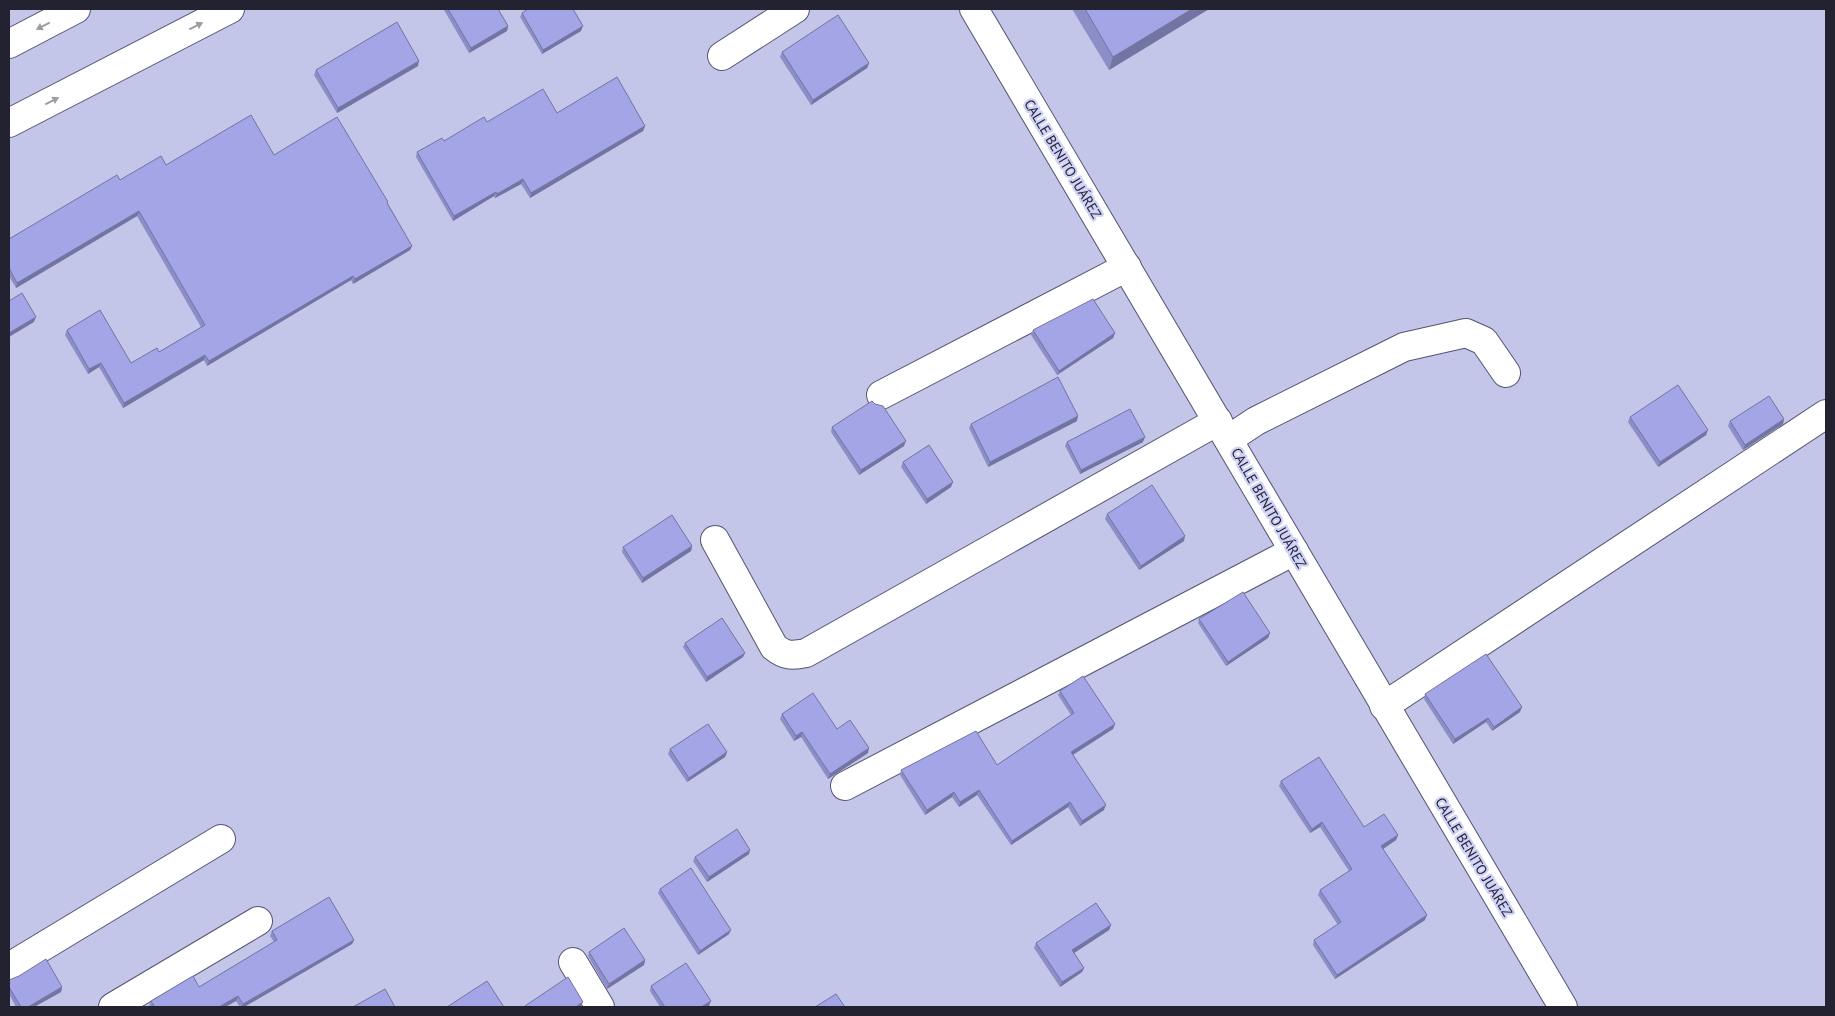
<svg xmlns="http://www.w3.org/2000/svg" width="1835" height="1016" viewBox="0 0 1835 1016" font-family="'PT Sans',sans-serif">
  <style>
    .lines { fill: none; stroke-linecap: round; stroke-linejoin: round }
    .minor-casing { stroke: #535473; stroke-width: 30 }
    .major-casing { stroke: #535473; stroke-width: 30 }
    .minor { stroke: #fff; stroke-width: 28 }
    .major { stroke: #fff; stroke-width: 28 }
    .wall { fill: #8c8ec7 }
    .shaded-wall { fill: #7274a2 }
    .building { fill: #a3a5e7; stroke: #7274a2 }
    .oneway { fill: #9c9ca2 }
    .labels { text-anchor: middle; stroke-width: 4.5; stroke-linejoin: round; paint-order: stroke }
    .street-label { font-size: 14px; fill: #222230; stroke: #d0d2f7 }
  </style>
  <rect width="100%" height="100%" fill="#c3c5e9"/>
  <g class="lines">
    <defs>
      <g id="minor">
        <polyline points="974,9 1563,1007"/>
        <polyline points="722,56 795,9"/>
        <polyline points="881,395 1127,267"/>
        <polyline points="1229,439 1256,421 1404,347 1466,333 1484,341 1506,373"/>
        <path d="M 715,540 L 774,647 C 785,656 792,656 806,653 L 1218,421"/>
        <polyline points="1384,706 1826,414"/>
        <polyline points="845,786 1294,551"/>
        <polyline points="573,962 600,1007"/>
        <polyline points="9,967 221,839"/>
        <polyline points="113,1007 258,921"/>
      </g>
      <g id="major">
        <polyline points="9,44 76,9"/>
        <polyline points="9,123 230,9"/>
      </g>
    </defs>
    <use href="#minor" class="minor-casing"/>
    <use href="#major" class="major-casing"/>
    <use href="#minor" class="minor"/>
    <use href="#major" class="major"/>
  </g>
  <g class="wall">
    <polygon points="445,9 498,9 508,26 507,31 469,53 444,10"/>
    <polygon points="1072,9 1209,9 1109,70"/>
    <polygon points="522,13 581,31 542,54 520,17"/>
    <polygon points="782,52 869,63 867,68 811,105 780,57"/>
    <polygon points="418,66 337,113 314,75 316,70"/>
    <polygon points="557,113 645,126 643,131 530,198 521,184 495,198 494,196 453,221 416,157 417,152 487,122"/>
    <polygon points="274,155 388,202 388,204 412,246 410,250 353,284 351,280 207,366 204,360 123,408 99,367 88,374 65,335 67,330 131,363 159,352 201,327 137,216 16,288 9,276 9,239 120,180 166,165"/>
    <polygon points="1033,330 1115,333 1113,338 1057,375 1031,335"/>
    <polygon points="1630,417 1706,435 1658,467 1628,422"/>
    <polygon points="1784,419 1783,424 1743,450 1728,426 1730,421"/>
    <polygon points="1077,421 988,467 969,428 971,424"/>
    <polygon points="832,427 904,446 859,475 831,432"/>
    <polygon points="1067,442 1143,442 1080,474 1065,446"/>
    <polygon points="903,462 951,487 926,504 901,467"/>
    <polygon points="1107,514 1184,541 1139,570 1105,519"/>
    <polygon points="692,546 691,551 642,583 622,552 623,547"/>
    <polygon points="1199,619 1270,633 1268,638 1226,666 1198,623"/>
    <polygon points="685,643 743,657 706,682 683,647"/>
    <polygon points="1060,691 1115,724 1113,729 1073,755 1104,810 1080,826 1068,807 1011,845 977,795 959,807 952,797 925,815 900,775 901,770 997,765 1071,715 1058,695"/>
    <polygon points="1425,694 1520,712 1492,731 1486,722 1453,744 1424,699"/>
    <polygon points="782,714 837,729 868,753 828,779 801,737 794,741 780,719"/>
    <polygon points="670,749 727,752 725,757 687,782 668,754"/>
    <polygon points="1281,781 1364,827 1398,835 1396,840 1383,849 1425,920 1335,979 1313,945 1314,940 1338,925 1318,895 1320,890 1349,871 1320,827 1310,833 1279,786"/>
    <polygon points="749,854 707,882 693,861 695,857"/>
    <polygon points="660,889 729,934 698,955 658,893"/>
    <polygon points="1111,925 1109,930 1074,953 1084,968 1082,972 1060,987 1034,948 1036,943"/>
    <polygon points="272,931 354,940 352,944 244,1007 240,1007 236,1001 225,1007 150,1007 149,1006 151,1001 199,987 274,942 270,936"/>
    <polygon points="589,952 645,960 644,965 607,989 588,956"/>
    <polygon points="9,980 62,987 61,992 34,1007 16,1007 9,994"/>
    <polygon points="651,986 709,1006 707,1007 660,1007 650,991"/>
  </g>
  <g class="shaded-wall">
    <polygon points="1192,9 1209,9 1109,70 1113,57"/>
    <polygon points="508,26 507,31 469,53 471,48"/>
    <polygon points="583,26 581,31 542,54 543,50"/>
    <polygon points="419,61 418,66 337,113 338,108"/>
    <polygon points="869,63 867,68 811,105 813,100"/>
    <polygon points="645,126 643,131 530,198 531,193"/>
    <polygon points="523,179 521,184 495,198 497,194"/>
    <polygon points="496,192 494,196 453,221 454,216"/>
    <polygon points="139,211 137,216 16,288 17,283"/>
    <polygon points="412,246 410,250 353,284 355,279"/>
    <polygon points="353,276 351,280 207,366 209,361"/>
    <polygon points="36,317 34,322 9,337 9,333"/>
    <polygon points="1115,333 1113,338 1057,375 1059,371"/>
    <polygon points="205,355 204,360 123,408 124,403"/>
    <polygon points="101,363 99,367 88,374 89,369"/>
    <polygon points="1078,416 1077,421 988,467 990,462"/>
    <polygon points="1784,419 1783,424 1743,450 1745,445"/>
    <polygon points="1708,430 1706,435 1658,467 1660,462"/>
    <polygon points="1145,437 1143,442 1080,474 1081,470"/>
    <polygon points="906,441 904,446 859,475 861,470"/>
    <polygon points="953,482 951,487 926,504 927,499"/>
    <polygon points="1185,536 1184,541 1139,570 1141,566"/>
    <polygon points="692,546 691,551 642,583 643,578"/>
    <polygon points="1270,633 1268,638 1226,666 1228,662"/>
    <polygon points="745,653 743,657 706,682 707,677"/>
    <polygon points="1522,707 1520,712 1492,731 1494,727"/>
    <polygon points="1488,718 1486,722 1453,744 1455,739"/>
    <polygon points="1115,724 1113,729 1069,757 1071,752"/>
    <polygon points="802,732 801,737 794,741 796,736"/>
    <polygon points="869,748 868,753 828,779 830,774"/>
    <polygon points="727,752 725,757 687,782 689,778"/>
    <polygon points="979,790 977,795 959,807 960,802"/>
    <polygon points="954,792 952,797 925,815 927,810"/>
    <polygon points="1070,802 1068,807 1011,845 1012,841"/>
    <polygon points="1106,805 1104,810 1080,826 1082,821"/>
    <polygon points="1322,822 1320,827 1310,833 1312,829"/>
    <polygon points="1398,835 1396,840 1380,851 1381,846"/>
    <polygon points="750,850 749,854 707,882 709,877"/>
    <polygon points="1427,915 1425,920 1335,979 1337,975"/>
    <polygon points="1111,925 1109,930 1071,955 1072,950"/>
    <polygon points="731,930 729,934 698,955 700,951"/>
    <polygon points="354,940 352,944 244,1007 242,1007 243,1004"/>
    <polygon points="645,960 644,965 607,989 609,984"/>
    <polygon points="1084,968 1082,972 1060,987 1062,982"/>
    <polygon points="62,987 61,992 34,1007 28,1007"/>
    <polygon points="238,996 236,1001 225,1007 219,1007"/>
    <polygon points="711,1001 709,1006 707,1007 701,1007"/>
    <polygon points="583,1002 581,1006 576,1007 577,1006"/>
  </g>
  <g class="building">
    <polygon points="448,9 498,9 508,26 471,48"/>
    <polygon points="528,9 573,9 583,26 543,50 522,13"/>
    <polygon points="1085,9 1192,9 1113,57"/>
    <polygon points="838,15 869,63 813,100 782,52"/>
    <polygon points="397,22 419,61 338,108 316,70"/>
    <polygon points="617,77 645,126 531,193 523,179 497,194 496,192 454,216 417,152 442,138 444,141 484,117 487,122 543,89 557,113"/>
    <polygon points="251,115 274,155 337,117 388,202 387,203 412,246 355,279 353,276 209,361 205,355 124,403 101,363 89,369 67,330 100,310 131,363 157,348 159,352 205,325 139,211 17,283 9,268 9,239 117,175 120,180 161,156 166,165"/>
    <polygon points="22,293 36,317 9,333 9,301"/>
    <polygon points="1093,299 1115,333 1059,371 1033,330"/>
    <polygon points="1058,377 1078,416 990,462 971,424"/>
    <polygon points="1678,385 1708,430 1660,462 1630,417"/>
    <polygon points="1769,396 1784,419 1745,445 1730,421"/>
    <polygon points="872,401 875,404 883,406 906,441 861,470 832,427"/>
    <polygon points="1130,409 1145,437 1081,470 1067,442"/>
    <polygon points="929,445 953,482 927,499 903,462"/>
    <polygon points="1152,485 1185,536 1141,566 1107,514"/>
    <polygon points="672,515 692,546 643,578 623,547"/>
    <polygon points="1243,592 1270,633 1228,662 1199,619"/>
    <polygon points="722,618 745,653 707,677 685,643"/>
    <polygon points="1486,654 1522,707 1494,727 1488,718 1455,739 1425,694"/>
    <polygon points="1083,676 1115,724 1071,752 1106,805 1082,821 1070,802 1012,841 979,790 960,802 954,792 927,810 901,770 976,731 997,765 1074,713 1060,691"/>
    <polygon points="813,693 837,729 850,720 869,748 830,774 802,732 796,736 782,714"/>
    <polygon points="708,724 727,752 689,778 670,749"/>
    <polygon points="1319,757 1364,827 1384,814 1398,835 1381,846 1427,915 1337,975 1314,940 1341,922 1320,890 1352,869 1322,822 1312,829 1281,781"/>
    <polygon points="737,829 750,850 709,877 695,857"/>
    <polygon points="691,868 731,930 700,951 660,889"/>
    <polygon points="329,897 354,940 243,1004 238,996 219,1007 155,1007 151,1001 193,976 199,987 277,940 272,931"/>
    <polygon points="1096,903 1111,925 1072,950 1084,968 1062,982 1036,943"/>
    <polygon points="624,928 645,960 609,984 589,952"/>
    <polygon points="46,959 62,987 28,1007 21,1007 9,987 9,980 19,976"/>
    <polygon points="686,963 711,1001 701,1007 665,1007 651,986"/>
    <polygon points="568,977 583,1002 577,1006 578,1007 526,1007 525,1006"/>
    <polygon points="487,981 504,1007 447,1007"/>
    <polygon points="385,989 395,1007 353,1007"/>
    <polygon points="836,994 845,1007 815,1007"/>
  </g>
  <defs><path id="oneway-solid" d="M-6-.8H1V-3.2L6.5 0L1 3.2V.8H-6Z" transform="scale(1.25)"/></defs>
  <g class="oneway">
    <use href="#oneway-solid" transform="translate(43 26) rotate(153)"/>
    <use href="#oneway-solid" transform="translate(196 26) rotate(-27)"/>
    <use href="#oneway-solid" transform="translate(52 101) rotate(-27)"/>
  </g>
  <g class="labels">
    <g class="street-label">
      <text transform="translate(1063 159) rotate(59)" y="5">CALLE BENITO JUÁREZ</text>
      <text transform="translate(1269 508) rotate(60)" y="5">CALLE BENITO JUÁREZ</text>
      <text transform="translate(1474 857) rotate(59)" y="5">CALLE BENITO JUÁREZ</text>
    </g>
  </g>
  <rect width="1835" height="1016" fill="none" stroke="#222230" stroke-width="20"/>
</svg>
